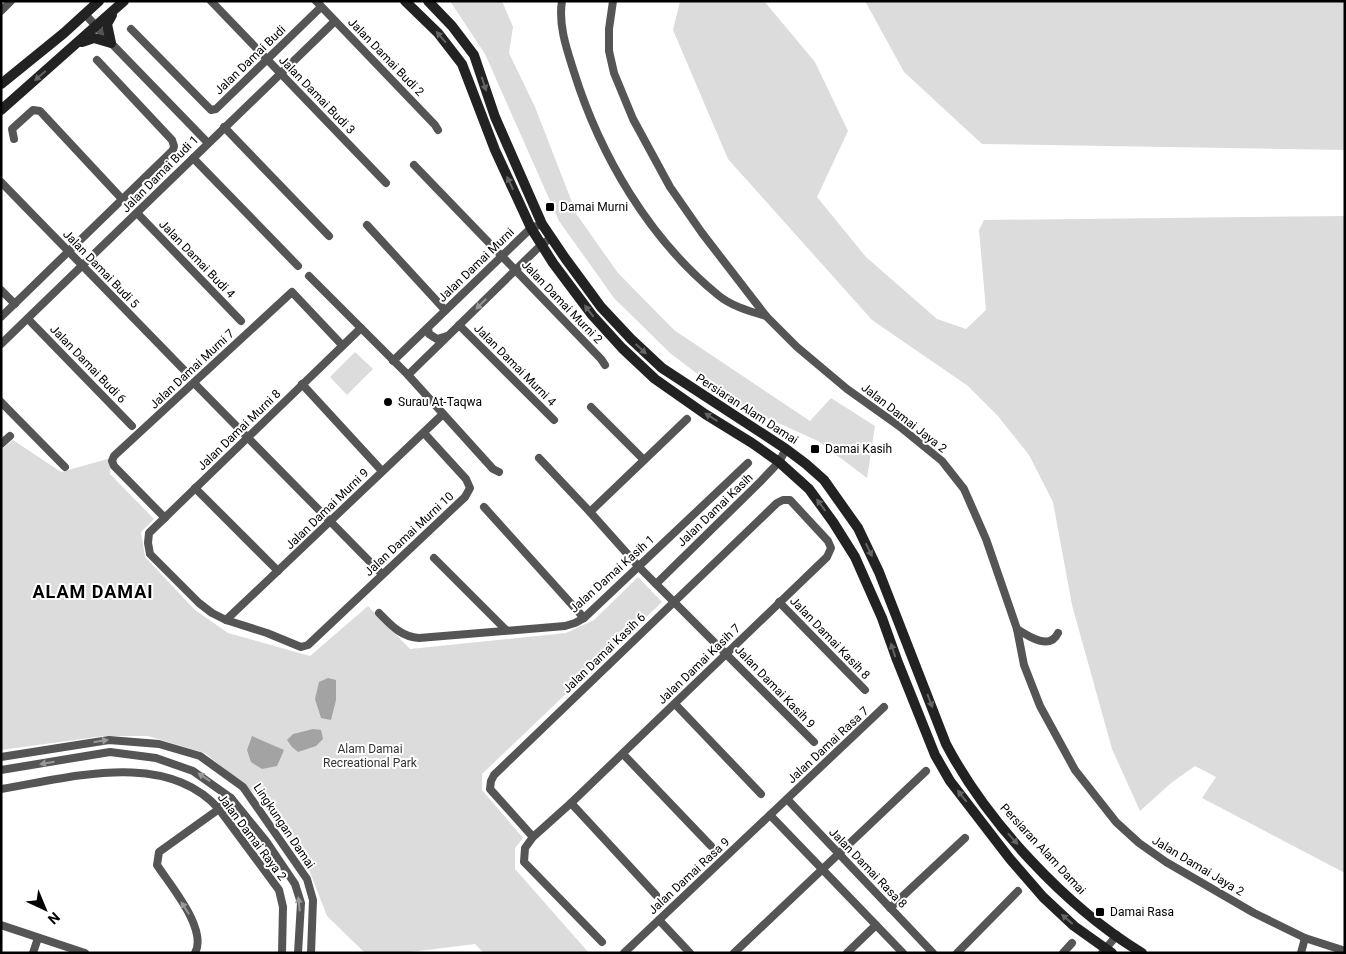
<svg xmlns="http://www.w3.org/2000/svg" width="1346" height="954" viewBox="0 0 1346 954" font-family="Roboto,sans-serif">
  <style>
    .green { fill: #dcdcdc }
    .water { fill: #a3a3a3 }
    .lines { fill: none; stroke-linecap: round; stroke-linejoin: round }
    .street { stroke: #555; stroke-width: 8 }
    .secondary { stroke: #222; stroke-width: 10 }
    .oneway { fill: #646464 }
    .oneway2 { fill: #999 }
    .poi-dot { fill: #000; stroke: #fff; stroke-width: 2 }
    .labels { text-anchor: middle; stroke-width: 4; stroke-linejoin: round; paint-order: stroke }
    .street-label { font-size: 12px; fill: #000; stroke: #fff }
    .poi-label { font-size: 12px; fill: #000; stroke: #fff; text-anchor: start }
    .park-label { font-size: 12px; fill: #333; stroke: #fff }
    .district-label { font-size: 18px; font-weight: bold; letter-spacing: 1px; fill: #000; stroke: #fff }
  </style>
  <rect width="100%" height="100%" fill="#fff"/>
  <g class="green">
    <polygon points="450,1 502,1 513,27 509,53 535,107 577,215 618,273 674,330 810,421 831,398 875,426 867,478 818,441 738,405 670,353 614,298 559,221 485,54"/>
    <polygon points="680,1 764,1 815,62 848,131 817,197 866,257 937,319 966,329 986,310 979,230 984,220 1345,216 1345,873 1202,798 1216,777 1195,766 1171,783 1140,811 1112,749 1072,605 1053,502 1029,455 997,415 968,386 872,320 728,159 673,30"/>
    <polygon points="865,1 1345,1 1345,150 982,144 904,72"/>
    <polygon points="355,352 373,369 347,395 330,377"/>
    <polygon points="13,440 61,472 111,458 110,474 154,519 141,532 145,557 195,610 228,633 310,656 368,606 410,649 566,633 594,620 638,577 662,602 482,774 482,790 523,838 515,848 515,869 589,953 484,953 475,944 403,953 365,953 327,916 306,862 254,793 205,753 148,736 104,736 1,750 1,450"/>
  </g>
  <g class="water">
    <polygon points="328,678 336,680 336,700 331,720 321,718 315,699 319,682"/>
    <polygon points="313,729 321,730 323,739 316,746 298,752 292,747 287,740 293,734"/>
    <polygon points="252,736 284,750 277,766 262,769 251,762 247,750"/>
  </g>
  <g class="lines">
    <g class="street">
      <polyline points="211,1 386,183"/>
      <polyline points="316,1 435,125 438,130"/>
      <path d="M 562,1 C 558,25 567,50 574,72 C 600,155 649,239 718,295 C 731,306 749,311 766,316"/>
      <polyline points="613,1 609,29 609,51 614,73 633,119 670,187 702,233 766,316 797,347 847,389 899,426 942,461 964,489 986,539 1017,629 1024,665 1040,706 1075,770 1116,822 1139,843 1166,862 1254,913 1305,938 1345,951"/>
      <polyline points="1,11 11,1"/>
      <polyline points="85,14 111,43 208,143"/>
      <polyline points="131,29 211,110 216,109 321,7"/>
      <polyline points="224,127 329,236"/>
      <polyline points="14,139 12,129 33,110 40,111 122,199"/>
      <polyline points="193,158 298,266"/>
      <polyline points="414,165 601,359 605,365"/>
      <polyline points="1,182 186,372"/>
      <polyline points="137,213 241,321"/>
      <polyline points="367,225 445,310"/>
      <polyline points="309,276 408,375 493,469 499,472"/>
      <polyline points="1,290 15,304"/>
      <polyline points="1,317 173,150 174,146 172,140 97,60"/>
      <polyline points="28,319 132,426"/>
      <polyline points="459,325 554,420"/>
      <polyline points="361,328 149,533 148,543 150,554 199,603 212,613 226,620 267,633 301,647 308,645 465,497 470,488 466,479 424,433"/>
      <polyline points="428,328 429,334 437,339 447,336"/>
      <polyline points="1,344 335,21"/>
      <polyline points="393,361 531,228 542,224"/>
      <polyline points="408,375 541,245 551,238"/>
      <polyline points="194,383 382,574"/>
      <polyline points="302,384 382,471"/>
      <polyline points="1,402 65,467"/>
      <polyline points="591,407 644,460"/>
      <polyline points="1,444 10,436"/>
      <polyline points="539,458 590,512 639,567 814,742"/>
      <polyline points="195,488 278,571"/>
      <polyline points="484,507 584,618"/>
      <polyline points="590,512 687,419"/>
      <polyline points="165,518 114,466 112,461 114,456 292,292 342,345"/>
      <polyline points="434,558 506,630"/>
      <polyline points="656,584 760,482 779,462 786,449"/>
      <polyline points="779,602 865,690"/>
      <path d="M 379,613 C 391,625 401,637 419,638 L 565,626 L 575,623 L 584,618 L 748,463"/>
      <polyline points="226,620 443,414"/>
      <path d="M 1017,629 C 1028,636 1050,651 1058,633"/>
      <polyline points="675,704 761,794"/>
      <polyline points="623,754 711,846"/>
      <polyline points="1,757 109,740 159,744 200,756 243,787 307,879 313,900 311,953"/>
      <polyline points="1,770 110,752 156,758 193,771 231,798 266,841 295,884 301,903 298,953"/>
      <path d="M 1,789 C 70,778 166,749 219,809 L 279,890 L 283,907 L 282,953"/>
      <polyline points="787,799 933,953"/>
      <polyline points="571,803 656,895"/>
      <polyline points="770,815 903,953"/>
      <polyline points="533,837 490,789 491,781 494,775 777,503 783,500 790,500 828,541 831,548 827,557 571,803 533,837 525,848 524,862 602,942"/>
      <polyline points="890,908 965,838"/>
      <polyline points="659,920 690,953"/>
      <polyline points="1,925 85,953"/>
      <polyline points="33,953 38,938"/>
      <path d="M 195,953 C 208,929 170,885 157,865 L 159,852 L 219,809 L 231,798"/>
      <polyline points="624,953 884,707"/>
      <polyline points="734,953 926,771"/>
      <polyline points="847,953 876,925"/>
      <polyline points="957,953 1018,891"/>
      <polyline points="1063,953 1072,943"/>
      <polyline points="1102,953 1117,935"/>
      <polyline points="1301,953 1305,938"/>
    </g>
    <g class="secondary">
      <polyline points="405,1 438,33 462,64 495,150 531,228 553,263 592,315 622,348 655,379 705,414 752,443 779,462 809,489 833,522 855,557 882,618 897,660 935,755 950,781 1010,859 1043,897 1074,926 1112,953"/>
      <path d="M 428,1 L 452,26 L 474,55 L 495,117 L 542,224 L 565,258 L 601,307 L 631,339 L 662,368 L 786,449 L 806,464 L 824,480 L 858,528 L 879,572 L 946,744 C 987,822 1066,907 1142,953"/>
      <polyline points="82,42 94,38 111,43 107,24 112,15"/>
      <polyline points="1,84 64,33 99,1"/>
      <polyline points="1,110 124,1"/>
    </g>
  </g>
  <defs><path id="oneway-solid" d="M-6-.8H1V-3.2L6.5 0L1 3.2V.8H-6Z" transform="scale(1.25)"/></defs>
  <g class="oneway">
    <use href="#oneway-solid" transform="translate(441 37) rotate(-131)"/>
    <use href="#oneway-solid" transform="translate(40 76) rotate(139)"/>
    <use href="#oneway-solid" transform="translate(484 84) rotate(72)"/>
    <use href="#oneway-solid" transform="translate(510 183) rotate(-115)"/>
    <use href="#oneway-solid" transform="translate(589 311) rotate(-128)"/>
    <use href="#oneway-solid" transform="translate(641 349) rotate(43)"/>
    <use href="#oneway-solid" transform="translate(711 417) rotate(-148)"/>
    <use href="#oneway-solid" transform="translate(821 505) rotate(-127)"/>
    <use href="#oneway-solid" transform="translate(869 550) rotate(64)"/>
    <use href="#oneway-solid" transform="translate(893 650) rotate(-108)"/>
    <use href="#oneway-solid" transform="translate(930 701) rotate(69)"/>
    <use href="#oneway-solid" transform="translate(962 796) rotate(-128)"/>
    <use href="#oneway-solid" transform="translate(1013 839) rotate(48)"/>
    <use href="#oneway-solid" transform="translate(1067 919) rotate(-139)"/>
  </g>
  <g class="oneway2">
    <use href="#oneway-solid" transform="translate(481 304) rotate(135)"/>
    <use href="#oneway-solid" transform="translate(101 741) rotate(-9)"/>
    <use href="#oneway-solid" transform="translate(47 763) rotate(170)"/>
    <use href="#oneway-solid" transform="translate(204 777) rotate(-146)"/>
    <use href="#oneway-solid" transform="translate(299 904) rotate(-96)"/>
    <use href="#oneway-solid" transform="translate(185 908) rotate(-123)"/>
  </g>
  <g class="poi-dot">
    <rect x="545" y="202" width="10" height="10" rx="2.5"/>
    <circle cx="388" cy="402" r="5"/>
    <rect x="810" y="444" width="10" height="10" rx="2.5"/>
    <rect x="1095" y="907" width="10" height="10" rx="2.5"/>
  </g>
  <g class="labels">
    <g class="street-label">
      <text transform="translate(386 57) rotate(46)" y="4">Jalan Damai Budi 2</text>
      <text transform="translate(250 60) rotate(-44)" y="4">Jalan Damai Budi</text>
      <text transform="translate(317 95) rotate(46)" y="4">Jalan Damai Budi 3</text>
      <text transform="translate(160 174) rotate(-45)" y="4">Jalan Damai Budi 1</text>
      <text transform="translate(197 259) rotate(46)" y="4">Jalan Damai Budi 4</text>
      <text transform="translate(476 265) rotate(-44)" y="4">Jalan Damai Murni</text>
      <text transform="translate(101 269) rotate(46)" y="4">Jalan Damai Budi 5</text>
      <text transform="translate(562 302) rotate(46)" y="4">Jalan Damai Murni 2</text>
      <text transform="translate(88 364) rotate(46)" y="4">Jalan Damai Budi 6</text>
      <text transform="translate(515 365) rotate(45)" y="4">Jalan Damai Murni 4</text>
      <text transform="translate(192 369) rotate(-43)" y="4">Jalan Damai Murni 7</text>
      <text transform="translate(747 409) rotate(33)" y="4">Persiaran Alam Damai</text>
      <text transform="translate(904 418) rotate(38)" y="4">Jalan Damai Jaya 2</text>
      <text transform="translate(239 430) rotate(-44)" y="4">Jalan Damai Murni 8</text>
      <text transform="translate(327 509) rotate(-44)" y="4">Jalan Damai Murni 9</text>
      <text transform="translate(715 510) rotate(-44)" y="4">Jalan Damai Kasih</text>
      <text transform="translate(409 534) rotate(-43)" y="4">Jalan Damai Murni 10</text>
      <text transform="translate(612 574) rotate(-42)" y="4">Jalan Damai Kasih 1</text>
      <text transform="translate(830 638) rotate(46)" y="4">Jalan Damai Kasih 8</text>
      <text transform="translate(604 653) rotate(-44)" y="4">Jalan Damai Kasih 6</text>
      <text transform="translate(699 664) rotate(-44)" y="4">Jalan Damai Kasih 7</text>
      <text transform="translate(775 687) rotate(46)" y="4">Jalan Damai Kasih 9</text>
      <text transform="translate(828 745) rotate(-43)" y="4">Jalan Damai Rasa 7</text>
      <text transform="translate(284 826) rotate(56)" y="4">Lingkungan Damai</text>
      <text transform="translate(252 837) rotate(53)" y="4">Jalan Damai Raya 2</text>
      <text transform="translate(1043 849) rotate(47)" y="4">Persiaran Alam Damai</text>
      <text transform="translate(1198 866) rotate(31)" y="4">Jalan Damai Jaya 2</text>
      <text transform="translate(868 868) rotate(46)" y="4">Jalan Damai Rasa 8</text>
      <text transform="translate(689 876) rotate(-43)" y="4">Jalan Damai Rasa 9</text>
    </g>
    <g class="poi-label">
      <text x="560" y="211">Damai Murni</text>
      <text x="398" y="406">Surau At-Taqwa</text>
      <text x="825" y="453">Damai Kasih</text>
      <text x="1110" y="916">Damai Rasa</text>
    </g>
    <g class="park-label">
      <text x="370" y="753">Alam Damai<tspan x="370" dy="14">Recreational Park</tspan></text>
    </g>
    <g class="district-label">
      <text x="93" y="598">ALAM DAMAI</text>
    </g>
  </g>
  <rect width="1346" height="954" fill="none" stroke="#000000" stroke-width="5"/>
  <g transform="translate(45 909) rotate(136)" stroke="#ffffff" stroke-width="4" paint-order="stroke">
  <path d="M0-4L9 19L0 12L-9 19Z" fill="#000000"/>
  <text y="-8" font-size="14" font-weight="bold" text-anchor="middle" fill="#000000">N</text>
  </g>
</svg>
